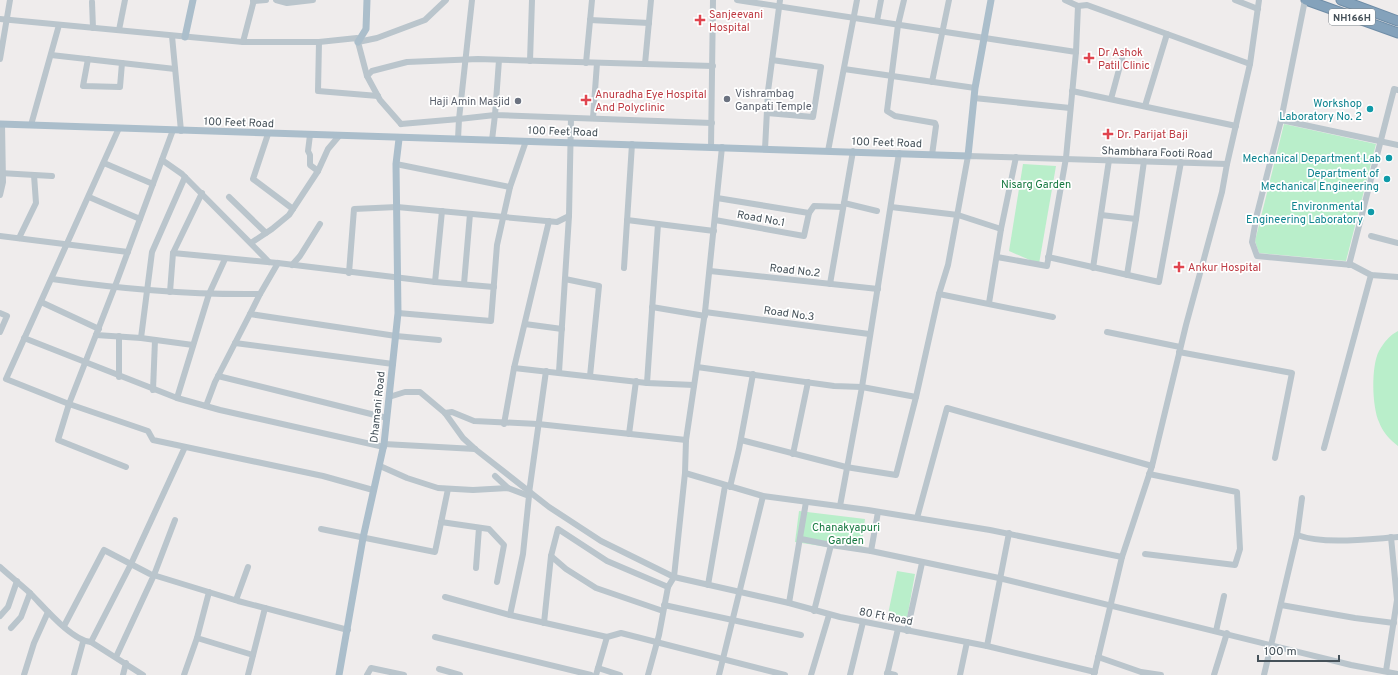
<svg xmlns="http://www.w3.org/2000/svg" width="1398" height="675" viewBox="0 0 1398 675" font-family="Overpass,sans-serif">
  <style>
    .green { fill: #b9eeca }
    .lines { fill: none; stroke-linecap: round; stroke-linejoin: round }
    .highway-casing { stroke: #6f8da7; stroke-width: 11 }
    .minor { stroke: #bac5cc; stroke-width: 6 }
    .major { stroke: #abbecb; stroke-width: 7 }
    .highway { stroke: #84a2bb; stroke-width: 9 }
    .health-dot { fill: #e0444e; stroke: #fff; stroke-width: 1.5 }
    .worship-dot { fill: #6b7280; stroke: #fff; stroke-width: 1.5 }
    .culture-dot { fill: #0f9aa8; stroke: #fff; stroke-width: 1.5 }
    .labels { text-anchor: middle; stroke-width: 3.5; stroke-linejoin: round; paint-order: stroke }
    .shield { fill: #fff; stroke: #7d858b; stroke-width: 1 }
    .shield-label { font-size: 10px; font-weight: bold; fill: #455159 }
    .health-label { font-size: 11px; fill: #be3a42; stroke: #fff; text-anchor: start }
    .worship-label { font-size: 11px; fill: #5b616d; stroke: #fff; text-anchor: start }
    .culture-label { font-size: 11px; fill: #0d838f; stroke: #fff; text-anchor: end }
    .street-label { font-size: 11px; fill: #455159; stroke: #fff }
    .park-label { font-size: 11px; fill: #177941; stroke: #fff }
  </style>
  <rect width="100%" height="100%" fill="#efecec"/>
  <g class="green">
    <polygon points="1284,124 1376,144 1346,261 1259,253 1255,241"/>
    <polygon points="1023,164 1056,166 1039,264 1009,251"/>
    <path d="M 1398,331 L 1398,446 C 1390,440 1382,431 1379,422 C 1372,406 1371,366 1379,351 C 1384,342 1390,335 1398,331 Z"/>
    <polygon points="799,511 865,519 861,552 795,542"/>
    <polygon points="897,571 915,574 906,624 887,619"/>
  </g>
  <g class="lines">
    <defs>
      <g id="highway">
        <polyline points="1306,0 1398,33"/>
        <polyline points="1341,0 1398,21"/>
      </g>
    </defs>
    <use href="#highway" class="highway-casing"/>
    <g class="minor">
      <polyline points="276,0 287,3 313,0"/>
      <polyline points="737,0 1076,52 1066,158 1047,266 997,257"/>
      <polyline points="904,0 898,25 887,111 895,116 935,123 936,126 932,155"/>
      <polyline points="1065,0 1078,6 1076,52"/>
      <polyline points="1235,0 1258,9"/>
      <polyline points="1305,0 1281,120 1257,214 1252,242 1257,256 1352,265 1371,275 1398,277"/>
      <polyline points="253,1 266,0"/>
      <polyline points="92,2 93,28"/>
      <polyline points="1078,6 1087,5 1250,64"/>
      <polyline points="0,19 243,42 319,42 357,38 358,42 377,38 425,20 446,0"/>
      <polyline points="590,20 649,23"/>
      <polyline points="877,21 881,0"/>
      <polyline points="119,30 125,0"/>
      <polyline points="172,36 181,131"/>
      <polyline points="243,42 254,0"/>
      <polyline points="319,42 318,91 378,96"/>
      <polyline points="358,42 367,76 380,100 401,124"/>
      <polyline points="51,55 175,69"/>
      <polyline points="0,59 10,0"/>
      <polyline points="88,59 83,86 120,87 122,63"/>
      <polyline points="499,60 495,115 712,123"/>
      <polyline points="530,61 532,0"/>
      <polyline points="586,63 592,0"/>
      <polyline points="645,64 651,0"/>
      <polyline points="844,69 975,88"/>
      <polyline points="367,76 372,71 407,62 478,59 713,66"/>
      <polyline points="932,82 949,0"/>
      <polyline points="1072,91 1236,126"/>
      <polyline points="974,98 1070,108"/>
      <polyline points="1111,99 1124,51"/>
      <polyline points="1145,106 1167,34"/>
      <polyline points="767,113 813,117 821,67 772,60"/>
      <polyline points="593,118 597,63"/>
      <polyline points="1281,120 1398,145"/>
      <polyline points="401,124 459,119 472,0"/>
      <polyline points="31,125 59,25"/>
      <polyline points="119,128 6,379 69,404 148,431 153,440 323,476 373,490"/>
      <polyline points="268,134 253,179 293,209"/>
      <polyline points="458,139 459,119 495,115 492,140"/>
      <polyline points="711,147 713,0"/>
      <polyline points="765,149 768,91 780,0"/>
      <polyline points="828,151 857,0"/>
      <polyline points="162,160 182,174 269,262"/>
      <polyline points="104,163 153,184"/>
      <polyline points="396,164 510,187 526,141"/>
      <polyline points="318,171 328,149 339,136"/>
      <polyline points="0,173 52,176"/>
      <polyline points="0,195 3,182 2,124"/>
      <polyline points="89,197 140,219"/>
      <polyline points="229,197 266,233"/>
      <polyline points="717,198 809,213 814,206 843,207"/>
      <polyline points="844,203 877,211"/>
      <polyline points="891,207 958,215 1001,229"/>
      <polyline points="1101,215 1136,219 1144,161"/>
      <polyline points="627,220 714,231"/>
      <polyline points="715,220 804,236 809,213"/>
      <polyline points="0,236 128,252"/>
      <polyline points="1371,236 1398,243"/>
      <polyline points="19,238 36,203 34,175"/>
      <polyline points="251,243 272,229 289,215 318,171 310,165 310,155 308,151 310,135"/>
      <polyline points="173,253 278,263 435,282 494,287"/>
      <polyline points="1048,257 1159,282 1181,162"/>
      <polyline points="292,265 300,256 320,224"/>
      <polyline points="1349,265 1394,89 1398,90"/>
      <polyline points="624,268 632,144"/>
      <polyline points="1093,268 1109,160"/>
      <polyline points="710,271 878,289"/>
      <polyline points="349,273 354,209 397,207 557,222 569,216 571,118"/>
      <polyline points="1127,275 1136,219"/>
      <path d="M 52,279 C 121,289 190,295 260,294 L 250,314 L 396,336 L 439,340"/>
      <polyline points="565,279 599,286 590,376"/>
      <polyline points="435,282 442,211"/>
      <polyline points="464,284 470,214"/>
      <polyline points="830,284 853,151"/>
      <polyline points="170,292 173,253 202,193"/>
      <polyline points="260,294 278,263"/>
      <polyline points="939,294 1053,317"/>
      <polyline points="41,302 99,329"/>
      <polyline points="989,303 1001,229 1016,157"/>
      <polyline points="652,307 705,316"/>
      <polyline points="705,312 869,334"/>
      <polyline points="0,313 7,316 0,332"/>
      <polyline points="398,313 491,321 497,245 510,187"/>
      <polyline points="525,324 562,329"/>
      <polyline points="1107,332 1180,347"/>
      <polyline points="96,335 141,338 193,345"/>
      <polyline points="119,336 119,377"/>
      <polyline points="24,338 177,398 220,410 384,447"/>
      <polyline points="141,338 152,252 185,177"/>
      <polyline points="235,343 393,364"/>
      <polyline points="1179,352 1292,373 1275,458"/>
      <polyline points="697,367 834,386 862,387 916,397"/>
      <polyline points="514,368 647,383 694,385"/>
      <polyline points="559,372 569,216"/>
      <polyline points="218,376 387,418"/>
      <polyline points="647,383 658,224"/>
      <polyline points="153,390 155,340"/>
      <polyline points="389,397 405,392 420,392 445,413 463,438 475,449 549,507 601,541 674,577 789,603 840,617 987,646 1095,672"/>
      <polyline points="177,398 209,294 225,259"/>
      <polyline points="206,406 215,382 250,314"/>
      <polyline points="445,413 452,412 474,421 538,424 686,440"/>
      <polyline points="504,424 514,368 549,221"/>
      <polyline points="629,434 636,381"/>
      <polyline points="741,440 846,467 896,475 916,397 939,294 948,265 968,156 1227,164 1250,64 1259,0"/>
      <polyline points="384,444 475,449"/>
      <polyline points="1324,448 1371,275"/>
      <polyline points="793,454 808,382"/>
      <polyline points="380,466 407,478 438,488 473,490 508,488 529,496 523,554 510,615"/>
      <polyline points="126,467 58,440 69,404 117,281 173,130"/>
      <polyline points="685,473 763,496 868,510 990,530 1122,557 1094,675"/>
      <polyline points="495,476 508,488"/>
      <polyline points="730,487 739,449 753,374"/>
      <polyline points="529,493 546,371"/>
      <polyline points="840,506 862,387 899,153"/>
      <polyline points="917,518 947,408 1152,466"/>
      <polyline points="441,522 489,529 504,545 497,582"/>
      <polyline points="321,529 435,552 448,489"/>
      <path d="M 1297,535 C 1324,545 1369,539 1398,537"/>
      <polyline points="801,539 831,545"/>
      <polyline points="871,551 878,512"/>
      <polyline points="1145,554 1235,565 1240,549 1237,492 1149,474"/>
      <polyline points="551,556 558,529 607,561 668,587"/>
      <polyline points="1122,557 1152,466 1186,325 1222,192 1227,164"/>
      <path d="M 0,567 C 10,576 20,584 30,593 C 44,607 72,641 91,642 L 143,675"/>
      <polyline points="476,568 479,528"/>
      <polyline points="708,585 725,486"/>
      <polyline points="209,592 197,638 253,655"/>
      <polyline points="445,597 510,615 607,637"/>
      <polyline points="236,600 248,567"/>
      <polyline points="789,603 806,502"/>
      <polyline points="664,605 801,635"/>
      <polyline points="1281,605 1355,618 1394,623"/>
      <polyline points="814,611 831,545 871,551 999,578 1351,665 1398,674"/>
      <polyline points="0,616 8,607 17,581"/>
      <polyline points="544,623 551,556 566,569 596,588 663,611"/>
      <polyline points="64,626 104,550 150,574 238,601 348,630"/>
      <polyline points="11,628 21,617 30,593"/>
      <polyline points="907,631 922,563"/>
      <polyline points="1216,631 1224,596"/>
      <polyline points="435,637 591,675"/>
      <polyline points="91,642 131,564 185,447"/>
      <polyline points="987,646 1009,533"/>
      <polyline points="116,657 154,575 175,520"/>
      <polyline points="1098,657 1141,672 1161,675"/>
      <polyline points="598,668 620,675"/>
      <polyline points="439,669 460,675"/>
      <polyline points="1386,671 1397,600 1391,537"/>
      <polyline points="887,673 895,675"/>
      <polyline points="24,675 34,643 48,612"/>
      <polyline points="74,675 83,642"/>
      <polyline points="123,675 126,663"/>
      <polyline points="184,675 197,638"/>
      <polyline points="248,675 265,608"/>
      <polyline points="367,675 371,668 404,675"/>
      <polyline points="596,675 607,637 621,633 785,675"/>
      <polyline points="648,675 659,635 668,587 674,577 685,473 686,440 705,312 722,147"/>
      <polyline points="719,675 763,496"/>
      <polyline points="811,675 829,615"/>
      <polyline points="850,675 863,622"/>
      <polyline points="887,675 898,629"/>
      <polyline points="960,675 967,642"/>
      <polyline points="1214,675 1227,633"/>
      <polyline points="1264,675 1297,535 1302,498"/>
    </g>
    <g class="major">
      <polyline points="185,37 193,0"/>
      <polyline points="358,42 366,29 367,0"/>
      <polyline points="0,124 968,156 975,88 991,0"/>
      <polyline points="339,675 363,538 384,444 398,313 396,164 399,139"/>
    </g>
    <use href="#highway" class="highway"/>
  </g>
  <g class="health-dot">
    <path d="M698 14h4v4h4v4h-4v4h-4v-4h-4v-4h4z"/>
    <path d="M1087 52h4v4h4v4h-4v4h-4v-4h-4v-4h4z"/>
    <path d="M584 94h4v4h4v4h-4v4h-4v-4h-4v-4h4z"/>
    <path d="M1106 128h4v4h4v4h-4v4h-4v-4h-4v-4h4z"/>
    <path d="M1177 261h4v4h4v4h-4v4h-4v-4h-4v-4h4z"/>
  </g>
  <g class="worship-dot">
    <circle cx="727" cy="99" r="4"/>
    <circle cx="518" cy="101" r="4"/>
  </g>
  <g class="culture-dot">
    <circle cx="1370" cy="109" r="4"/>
    <circle cx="1389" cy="158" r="4"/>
    <circle cx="1387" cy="179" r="4"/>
    <circle cx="1371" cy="212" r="4"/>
  </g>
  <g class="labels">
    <rect class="shield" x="1329" y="9" width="46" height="16" rx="3"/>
    <g class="shield-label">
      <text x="1352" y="21">NH166H</text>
    </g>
    <g class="health-label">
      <text x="709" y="18">Sanjeevani<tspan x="709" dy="13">Hospital</tspan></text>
      <text x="1098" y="56">Dr Ashok<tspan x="1098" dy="13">Patil Clinic</tspan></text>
      <text x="595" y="98">Anuradha Eye Hospital<tspan x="595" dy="13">And Polyclinic</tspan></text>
      <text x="1117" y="138">Dr. Parijat Baji</text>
      <text x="1188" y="271">Ankur Hospital</text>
    </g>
    <g class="worship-label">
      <text x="735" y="97">Vishrambag<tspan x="735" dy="13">Ganpati Temple</tspan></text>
      <text x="510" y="105" text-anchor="end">Haji Amin Masjid</text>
    </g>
    <g class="culture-label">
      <text x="1362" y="107">Workshop<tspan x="1362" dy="13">Laboratory No. 2</tspan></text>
      <text x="1381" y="162">Mechanical Department Lab</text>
      <text x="1379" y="177">Department of<tspan x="1379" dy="13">Mechanical Engineering</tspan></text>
      <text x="1363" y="210">Environmental<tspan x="1363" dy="13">Engineering Laboratory</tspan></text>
    </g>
    <g class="street-label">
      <text transform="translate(239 122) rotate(2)" y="4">100 Feet Road</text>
      <text transform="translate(563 131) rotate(2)" y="4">100 Feet Road</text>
      <text transform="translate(887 142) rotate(2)" y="4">100 Feet Road</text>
      <text transform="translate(1157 152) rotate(2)" y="4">Shambhara Footi Road</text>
      <text transform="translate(761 218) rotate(10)" y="4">Road No.1</text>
      <text transform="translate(795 270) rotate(6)" y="4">Road No.2</text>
      <text transform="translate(789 313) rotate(8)" y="4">Road No.3</text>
      <text transform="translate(377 407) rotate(-84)" y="4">Dhamani Road</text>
      <text transform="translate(886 616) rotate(11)" y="4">80 Ft Road</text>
    </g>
    <g class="park-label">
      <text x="1036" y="188">Nisarg Garden</text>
      <text x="846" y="531">Chanakyapuri<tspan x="846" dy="13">Garden</tspan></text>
    </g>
  </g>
  <path d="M1258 655v6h81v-6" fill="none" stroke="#455159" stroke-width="2"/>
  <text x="1264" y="655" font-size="12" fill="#455159" stroke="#ffffff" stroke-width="3" paint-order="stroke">100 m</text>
</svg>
